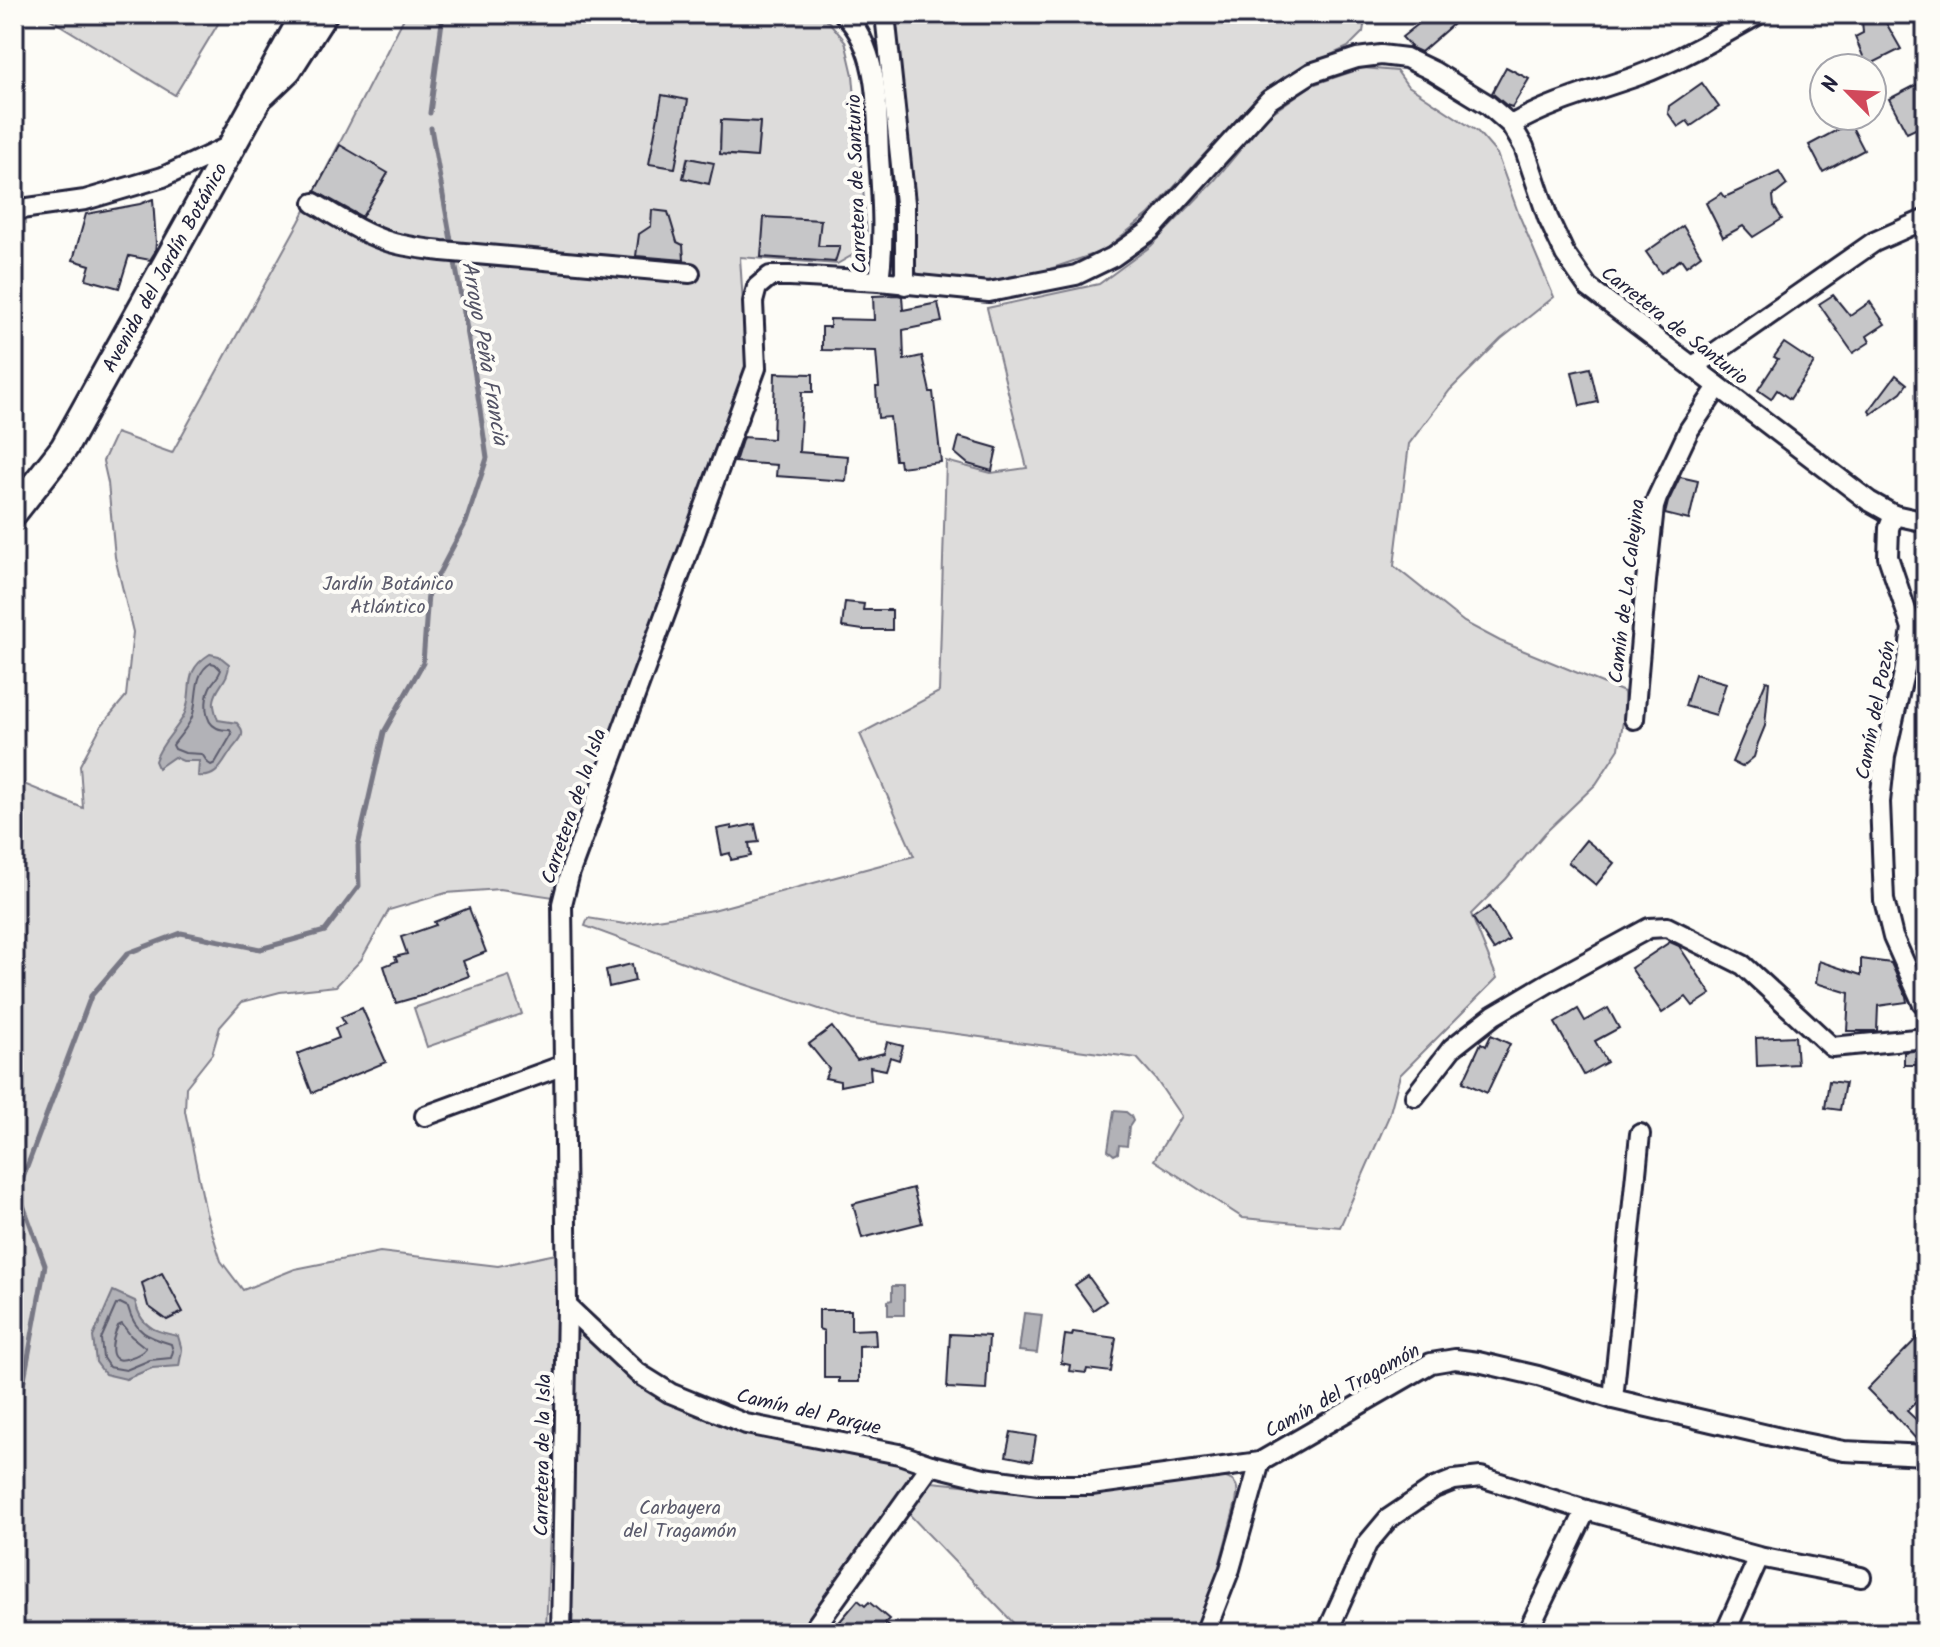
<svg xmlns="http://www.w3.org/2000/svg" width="1940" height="1647" viewBox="0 0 1940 1647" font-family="Kalam,sans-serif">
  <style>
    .green { fill: #dddcdb; stroke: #807f8b; stroke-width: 2; fill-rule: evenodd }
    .water { fill: #b2b2b7; stroke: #787885; stroke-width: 2 }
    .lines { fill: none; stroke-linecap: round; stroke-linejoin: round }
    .shore { stroke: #5c5c6d; stroke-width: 2 }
    .stream { stroke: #787885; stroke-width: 5 }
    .building { fill: #c6c6c8; stroke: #22223b; stroke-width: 2 }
    .minor-casing { stroke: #22223b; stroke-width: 24 }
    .highway-casing { stroke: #22223b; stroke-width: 32 }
    .minor { stroke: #fdfcf7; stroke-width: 18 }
    .highway { stroke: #fdfcf7; stroke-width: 26 }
    .labels { text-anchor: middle; stroke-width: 8; stroke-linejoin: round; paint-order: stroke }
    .street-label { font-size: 20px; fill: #22223b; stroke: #fdfcf7 }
    .park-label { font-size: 20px; fill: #5a5a6b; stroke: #fdfcf7 }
    .water-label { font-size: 22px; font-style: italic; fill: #545466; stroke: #fdfcf7 }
  </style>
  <rect width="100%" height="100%" fill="#fdfcf7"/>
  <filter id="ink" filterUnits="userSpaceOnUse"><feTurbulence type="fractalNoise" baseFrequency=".0125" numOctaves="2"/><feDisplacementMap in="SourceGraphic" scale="16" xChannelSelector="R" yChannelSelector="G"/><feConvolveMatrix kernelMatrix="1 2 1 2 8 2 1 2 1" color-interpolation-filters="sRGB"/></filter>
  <g filter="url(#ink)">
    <g class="green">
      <polygon points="42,14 224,14 175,95"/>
      <path d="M 406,14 L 817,14 L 830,23 L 845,41 L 853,75 L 867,234 L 858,252 L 837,264 L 740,257 L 747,366 L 553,897 L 500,889 L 446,893 L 389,910 L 361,960 L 336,986 L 280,992 L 242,1002 L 220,1027 L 212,1054 L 186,1087 L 185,1111 L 206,1213 L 221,1261 L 243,1290 L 295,1269 L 380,1252 L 498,1266 L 556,1254 L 559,1303 L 546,1633 L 14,1633 L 14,1324 L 22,1280 L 14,1276 L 14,780 L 83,808 L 80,765 L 101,726 L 126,696 L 133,632 L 115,557 L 108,483 L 103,461 L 116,433 L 172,453 L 299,222 ZM 722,120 L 760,122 L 757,157 L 726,155 L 726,143 L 720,142 ZM 687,158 L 713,163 L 709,183 L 684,178 ZM 135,1301 C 139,1319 143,1322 158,1332 L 152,1368 L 126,1379 Z"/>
      <polygon points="893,14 1366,14 1363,32 1348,47 1285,76 1252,103 1149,214 1103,251 1035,274 990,281 968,282 918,274 910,266"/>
      <polygon points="1363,68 1397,71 1407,85 1478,132 1497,154 1519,215 1554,297 1501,339 1450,390 1409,444 1394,566 1464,622 1500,641 1624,692 1625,707 1619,749 1596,784 1545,833 1506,879 1471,914 1497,978 1400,1075 1389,1116 1340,1227 1243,1218 1154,1160 1181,1116 1155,1078 1137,1058 852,1020 729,979 585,926 588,918 625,924 713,910 914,856 860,734 939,692 946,461 991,473 1027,468 987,308 1099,284 1151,246 1214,181 1269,115 1312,85"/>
      <polygon points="509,976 522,1014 427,1047 414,1008"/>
      <polygon points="567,1306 638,1373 746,1424 931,1465 811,1633 561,1633"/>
      <path d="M 1223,1477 C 1238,1481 1239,1487 1236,1502 L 1217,1574 L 1194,1633 L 1023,1633 L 907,1512 L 927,1485 L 932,1482 L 1061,1495 L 1088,1494 Z"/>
    </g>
    <g class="water">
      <path d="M 210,654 L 219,656 L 229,664 C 229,681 216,686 214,701 C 213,707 216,714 218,720 L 237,723 C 240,727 243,729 242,735 C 241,740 234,746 231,751 C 222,764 217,779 198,776 L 199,761 L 183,761 L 174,757 L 158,768 L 155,761 C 160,744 174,733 183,717 C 196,693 179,673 210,654 Z"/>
      <polygon points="1114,1111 1126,1112 1131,1116 1133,1121 1129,1127 1127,1146 1119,1145 1118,1153 1114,1155 1108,1150"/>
      <polygon points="892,1286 904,1286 904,1315 888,1315 888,1301 892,1300"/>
      <path d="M 113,1291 L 135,1301 C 141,1328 153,1331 178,1336 L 182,1350 L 179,1366 L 152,1368 L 126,1379 L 105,1374 L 96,1362 L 93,1337 Z"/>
      <polygon points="1024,1313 1042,1315 1037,1353 1019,1351"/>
    </g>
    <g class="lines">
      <g class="shore">
        <path d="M 211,663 L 215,664 L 221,670 C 218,678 214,680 210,687 C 205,698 203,722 217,728 C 221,730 226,730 230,730 L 232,734 L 215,763 L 211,765 L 208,763 L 202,754 L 185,753 L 175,749 L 173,745 C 179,736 188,728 192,717 C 199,699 192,674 211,663 Z"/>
        <path d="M 120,1303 L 128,1307 C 135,1333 148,1337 171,1344 L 173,1351 L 171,1358 L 150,1360 L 126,1370 L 109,1367 L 103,1358 L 101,1339 L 116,1305 Z"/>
        <path d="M 122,1324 L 131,1336 L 146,1348 C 142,1353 136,1356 129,1358 C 105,1367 112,1339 118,1326 Z"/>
      </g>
      <g class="stream">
        <polyline points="430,113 443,14"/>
        <polyline points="14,1434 45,1265 18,1191 91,996 128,953 181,933 260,949 325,931 359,886 358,846 384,732 423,663 428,594 466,522 487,458 474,369 431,128"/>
      </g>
    </g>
    <g class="building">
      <polygon points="1431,14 1453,14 1453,24 1421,52 1412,48 1402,37"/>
      <polygon points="1875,14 1881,14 1901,49 1867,66 1855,37 1863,33 1862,20"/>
      <polygon points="1506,67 1529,79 1512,107 1506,105 1492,93"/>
      <polygon points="1926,80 1926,124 1907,133 1889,99"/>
      <polygon points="1702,83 1719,107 1691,126 1687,121 1678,127 1668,113 1669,106"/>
      <polygon points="662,95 688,100 675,168 649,164"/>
      <polygon points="721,120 760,122 757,157 720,154"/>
      <polygon points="1850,123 1864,150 1823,172 1809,145"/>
      <polygon points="340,145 388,173 362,217 315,191"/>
      <polygon points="688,158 714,163 709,184 683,178"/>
      <polygon points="1779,172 1787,185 1773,196 1774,206 1782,219 1753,237 1743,226 1723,237 1706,203 1722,193 1725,197"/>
      <polygon points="153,199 156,243 155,252 150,260 129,256 119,288 86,279 90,265 73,260 86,214 140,204"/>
      <polygon points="652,210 668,212 677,242 683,245 684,260 636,256 639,234 651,226"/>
      <polygon points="764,217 821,220 818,246 840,246 835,262 761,257"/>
      <polygon points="1683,226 1701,255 1686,266 1681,259 1661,273 1646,252"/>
      <polygon points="897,295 902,296 903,310 938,303 942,322 903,330 904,360 922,356 930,392 933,392 941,462 900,467 899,460 895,460 890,417 878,418 876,387 879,387 876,351 822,350 822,327 830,327 830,319 874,320 873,296"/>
      <polygon points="1833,295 1850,316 1870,302 1885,324 1867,336 1870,342 1853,353 1819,304"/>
      <polygon points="1784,343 1814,363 1790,399 1777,390 1771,399 1758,390 1778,359 1774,357"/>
      <polygon points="1590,368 1598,402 1580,406 1572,372"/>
      <polygon points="775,373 813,374 813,392 802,392 799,452 848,456 846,481 776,476 777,465 735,462 743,437 773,439"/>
      <polygon points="1896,375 1907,384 1901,392 1871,414 1869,411"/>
      <polygon points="959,437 997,448 992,471 968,464 955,453"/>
      <polygon points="1680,477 1698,481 1689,520 1665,514 1668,502"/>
      <polygon points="845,602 864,604 863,610 892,610 892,630 863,630 842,627"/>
      <polygon points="1695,674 1726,683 1716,715 1685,706"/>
      <polygon points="1766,681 1769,682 1765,726 1758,743 1754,757 1742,767 1732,762"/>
      <polygon points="755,824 759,842 749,843 751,856 731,860 730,853 722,855 717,829 732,826 732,829"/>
      <polygon points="1586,840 1614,863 1596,885 1568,862"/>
      <polygon points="1489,907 1509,940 1494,950 1473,918"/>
      <polygon points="469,908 486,952 463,961 469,976 432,990 424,995 396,1003 384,966 397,961 395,957 407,954 401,937 436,925 434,922"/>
      <polygon points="1670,942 1679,946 1711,994 1693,1006 1686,997 1662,1013 1631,968"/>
      <polygon points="1861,959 1891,963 1906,996 1907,1002 1878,1006 1877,1031 1847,1031 1849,993 1816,983 1819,961 1861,975"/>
      <polygon points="632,964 635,981 609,987 606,970"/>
      <polygon points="362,1008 386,1062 312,1093 297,1054 339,1038 335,1028 345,1024 341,1017"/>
      <polygon points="1608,1008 1619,1028 1595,1041 1607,1062 1584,1075 1555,1023 1578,1009 1585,1021"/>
      <polygon points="832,1027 857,1060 884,1053 887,1042 903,1046 899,1060 890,1057 886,1070 870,1067 871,1080 840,1086 840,1081 825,1078 829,1069 809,1044"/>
      <polygon points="1491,1035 1510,1044 1487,1093 1463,1082 1481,1043 1486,1046"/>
      <polygon points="1795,1036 1797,1064 1757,1066 1756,1038"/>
      <polygon points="1923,1050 1923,1065 1904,1065 1904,1052"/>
      <polygon points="1829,1081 1845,1083 1840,1110 1825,1108"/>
      <polygon points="913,1188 922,1223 862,1238 853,1204"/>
      <polygon points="162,1273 183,1312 167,1320 148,1306 142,1283"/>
      <polygon points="1088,1276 1106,1301 1093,1310 1075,1285"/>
      <polygon points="819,1310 851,1310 851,1330 875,1329 876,1345 859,1346 859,1382 839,1382 839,1378 824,1378 824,1331 819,1329"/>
      <polygon points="1926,1329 1926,1392 1907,1411 1925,1428 1916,1439 1891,1411 1890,1412 1867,1389"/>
      <polygon points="1073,1332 1116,1338 1111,1372 1087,1369 1086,1373 1069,1371 1070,1365 1061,1363 1065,1335 1072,1336"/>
      <polygon points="950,1334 989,1336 986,1390 947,1388"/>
      <polygon points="1011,1432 1036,1436 1032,1461 1006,1456"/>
      <polygon points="858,1600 865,1606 869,1602 889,1619 885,1623 897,1633 844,1633 836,1626"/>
    </g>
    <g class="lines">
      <defs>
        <g id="minor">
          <path d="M 844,14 C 880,50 877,110 879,156 C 882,198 885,239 879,281"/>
          <polyline points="885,14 905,203 905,285"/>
          <polyline points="266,96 291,72 328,14"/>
          <path d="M 1511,125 C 1551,102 1594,91 1637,76 C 1678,61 1721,36 1759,14"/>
          <path d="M 314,203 C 338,217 363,234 390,242 C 407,247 425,249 442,251 L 690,273"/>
          <polyline points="14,210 85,200 163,177 232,145"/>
          <polyline points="1692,366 1713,354 1874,242 1926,219"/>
          <polyline points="1894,515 1889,528 1888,557 1912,628 1909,651 1885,756 1880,802 1884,900 1893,937 1922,1002 1926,1006"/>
          <polyline points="1634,719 1646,581 1654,507 1657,498 1689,430 1718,387"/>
          <polyline points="1415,1096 1452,1048 1494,1015 1548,983 1649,928 1667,927 1743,965 1832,1047 1926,1038"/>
          <polyline points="425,1116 564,1065"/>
          <polyline points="567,1306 638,1373 670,1393 746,1424 899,1454 931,1465 984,1478 1039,1485 1091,1485 1260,1462 1431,1363 1455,1359 1478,1362 1538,1376 1613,1399 1789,1440 1844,1451 1926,1455"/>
          <polyline points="1613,1399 1640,1134"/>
          <polyline points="1759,1557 1861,1577"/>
          <polyline points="561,1633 567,1306 562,904 570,872 756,368 753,302 757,287 770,276 790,276 879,281 989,292 1076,275 1113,257 1151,230 1269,100 1311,73 1357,58 1381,55 1406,58 1433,71 1487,104 1511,125 1524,147 1548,218 1565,254 1588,287 1869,501 1894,515 1926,522"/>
          <polyline points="811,1633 931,1465"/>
          <polyline points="1205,1633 1230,1569 1260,1462"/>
          <polyline points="1327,1633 1367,1544 1388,1519 1434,1488 1454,1480 1481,1477 1586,1510 1759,1557 1725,1633"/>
          <polyline points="1527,1633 1586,1510"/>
        </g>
        <g id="highway">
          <path id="s1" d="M 14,512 L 64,448 L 305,14"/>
        </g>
      </defs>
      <use href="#minor" class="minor-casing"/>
      <use href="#highway" class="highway-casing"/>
      <use href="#minor" class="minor"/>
      <use href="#highway" class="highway"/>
    </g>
  </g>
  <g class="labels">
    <g class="street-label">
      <text transform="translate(856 184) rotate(-92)" y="7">Carretera de Santurio</text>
      <text dy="7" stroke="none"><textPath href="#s1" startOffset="288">Avenida del Jardín Botánico</textPath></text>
      <text transform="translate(1675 325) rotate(38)" y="7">Carretera de Santurio</text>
      <text transform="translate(1626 591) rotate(-83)" y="7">Camín de La Caleyina</text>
      <text transform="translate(1875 710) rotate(-79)" y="7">Camín del Pozón</text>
      <text transform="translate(573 806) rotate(-71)" y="7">Carretera de la Isla</text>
      <text transform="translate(1342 1390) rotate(-29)" y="7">Camín del Tragamón</text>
      <text transform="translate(809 1411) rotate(13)" y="7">Camín del Parque</text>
      <text transform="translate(542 1455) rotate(-89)" y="7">Carretera de la Isla</text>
    </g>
    <g class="park-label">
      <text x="388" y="590">Jardín Botánico<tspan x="388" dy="23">Atlántico</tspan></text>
      <text x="680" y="1514">Carbayera<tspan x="680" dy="23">del Tragamón</tspan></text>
    </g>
    <g class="water-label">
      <text transform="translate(486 353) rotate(80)" y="8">Arroyo Peña Francia</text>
    </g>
  </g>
  <rect width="1940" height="1647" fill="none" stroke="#fdfcf7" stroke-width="48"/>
  <rect x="24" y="24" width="1892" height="1599" fill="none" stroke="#22223b" stroke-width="3" filter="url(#ink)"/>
  <g transform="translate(1848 92) rotate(294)"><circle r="38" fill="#fdfcf7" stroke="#a5a5ac" stroke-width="2"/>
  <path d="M0-6L14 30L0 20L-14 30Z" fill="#d1495b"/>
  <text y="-12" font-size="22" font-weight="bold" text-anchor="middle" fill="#22223b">N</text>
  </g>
</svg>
